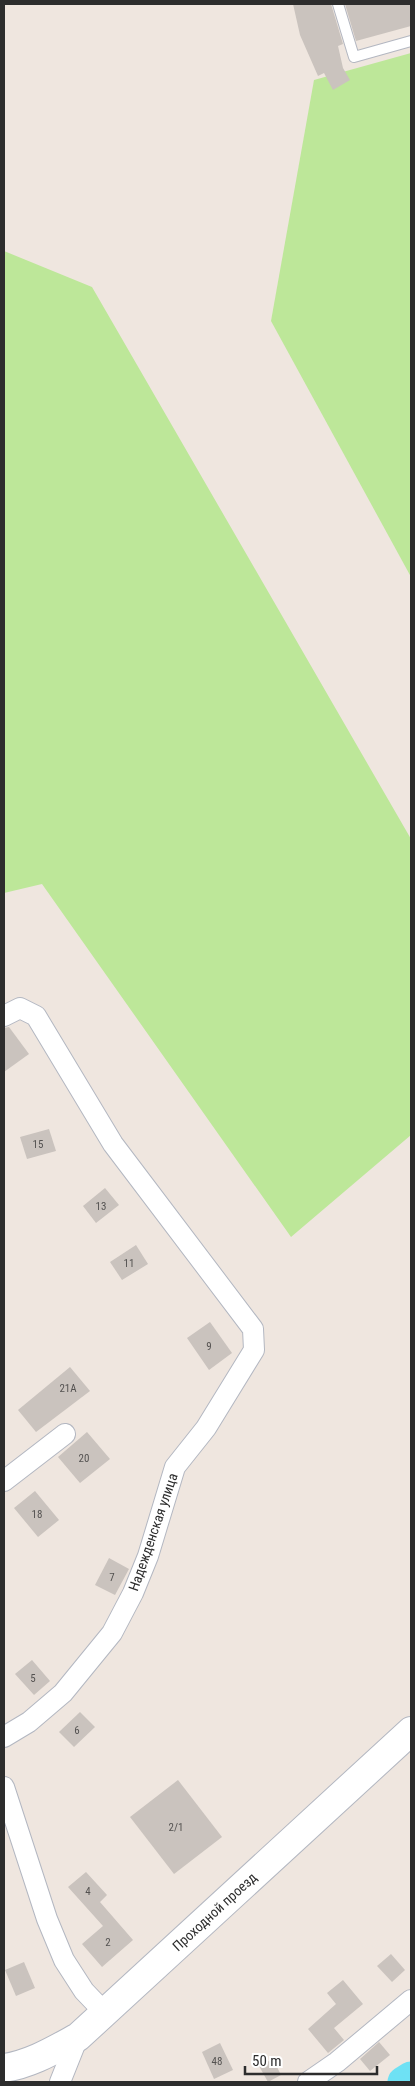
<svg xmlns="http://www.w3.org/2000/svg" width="415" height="2086" viewBox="0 0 415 2086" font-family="'Roboto Condensed',sans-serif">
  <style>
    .green { fill: #bde799 }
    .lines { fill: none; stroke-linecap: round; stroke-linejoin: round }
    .river { stroke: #6ee1f4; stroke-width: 31 }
    .building { fill: #cac3be }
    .lane-casing { stroke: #b3b7c1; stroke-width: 12 }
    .street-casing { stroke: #b3b7c1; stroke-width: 22 }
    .secondary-casing { stroke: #b3b7c1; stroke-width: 30 }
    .lane { stroke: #fff; stroke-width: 10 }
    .street { stroke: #fff; stroke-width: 20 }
    .secondary { stroke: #fff; stroke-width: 28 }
    .labels { text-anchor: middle; stroke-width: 4; stroke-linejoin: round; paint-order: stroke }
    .number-label { font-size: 11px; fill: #545251 }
    .street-label { font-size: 14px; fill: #2d2d2d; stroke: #fff }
  </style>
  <rect width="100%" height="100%" fill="#efe6df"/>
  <g class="green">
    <polygon points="411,53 411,577 271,321 314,80"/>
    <polygon points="4,251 92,287 411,839 411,1135 291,1237 42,884 4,893"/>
  </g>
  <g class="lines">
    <polyline class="river" points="403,2082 411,2077"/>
  </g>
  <g class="building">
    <polygon points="293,4 331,4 343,44 338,46 343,68 350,80 333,90 324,73 318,76 300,35"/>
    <polygon points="345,4 411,4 411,26 356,41"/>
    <polygon points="9,1027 29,1054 4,1072 4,1028"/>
    <polygon points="49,1129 56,1151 27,1159 20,1137"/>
    <polygon points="105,1188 119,1205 96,1223 83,1206"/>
    <polygon points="136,1245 148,1264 122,1280 110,1262"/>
    <polygon points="210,1322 232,1353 209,1370 187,1338"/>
    <polygon points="70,1367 90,1391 36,1432 18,1410"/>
    <polygon points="87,1432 110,1459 80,1483 58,1457"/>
    <polygon points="35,1491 59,1520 38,1537 14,1508"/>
    <polygon points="109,1558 129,1569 115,1595 95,1585"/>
    <polygon points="32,1660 50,1681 34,1695 15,1674"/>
    <polygon points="80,1712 95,1727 74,1747 59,1732"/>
    <polygon points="178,1780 222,1837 174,1874 130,1817"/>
    <polygon points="86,1872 107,1895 100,1902 133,1940 102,1967 82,1944 103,1926 68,1887"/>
    <polygon points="391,1954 405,1970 392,1982 377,1966"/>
    <polygon points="24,1962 35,1988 16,1996 5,1970"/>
    <polygon points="343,1980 363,2004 334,2028 344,2040 328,2053 308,2029 336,2004 327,1993"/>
    <polygon points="379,2042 390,2055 370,2071 360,2059"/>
    <polygon points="220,2043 233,2070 214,2079 202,2052"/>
    <polygon points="273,2059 281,2075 268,2082 259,2066"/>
  </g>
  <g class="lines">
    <defs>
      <polyline id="lane" points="338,4 354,57 411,41"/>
      <g id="street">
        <polyline points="4,1016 20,1008 36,1016 113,1144 253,1329 254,1350 206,1428 175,1467 148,1556 133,1593 112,1633 63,1693 29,1722 4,1737"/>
        <polyline points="4,1481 65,1434"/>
        <polyline points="4,1787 47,1919 64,1960 84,1991 105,2013"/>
        <polyline points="60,2082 78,2037"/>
        <polyline points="308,2082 337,2062 411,2000"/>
      </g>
      <g id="secondary">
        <path id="s1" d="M 4,2068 C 31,2064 54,2050 78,2037 L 411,1731"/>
      </g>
    </defs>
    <use href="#lane" class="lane-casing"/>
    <use href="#street" class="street-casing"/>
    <use href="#secondary" class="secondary-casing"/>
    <use href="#lane" class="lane"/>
    <use href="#street" class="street"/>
    <use href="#secondary" class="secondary"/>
  </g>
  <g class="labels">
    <g class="number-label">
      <text x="38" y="1148">15</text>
      <text x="101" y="1210">13</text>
      <text x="129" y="1267">11</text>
      <text x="209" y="1350">9</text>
      <text x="68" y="1392">21А</text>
      <text x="84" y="1462">20</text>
      <text x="37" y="1518">18</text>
      <text x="112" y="1581">7</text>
      <text x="33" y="1682">5</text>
      <text x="77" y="1734">6</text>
      <text x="176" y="1831">2/1</text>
      <text x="88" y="1895">4</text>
      <text x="108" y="1946">2</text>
      <text x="217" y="2065">48</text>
    </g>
    <g class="street-label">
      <text transform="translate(153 1532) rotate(-71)" y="5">Надежденская улица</text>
      <text dy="5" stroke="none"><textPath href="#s1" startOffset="266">Проходной проезд</textPath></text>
    </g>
  </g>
  <rect width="415" height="2086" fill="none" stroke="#2d2d2d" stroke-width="10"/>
  <path d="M245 2066v8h132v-8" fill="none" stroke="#2d2d2d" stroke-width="2.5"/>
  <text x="252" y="2066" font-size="15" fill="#2d2d2d" stroke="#ffffff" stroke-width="4" paint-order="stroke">50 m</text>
</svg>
